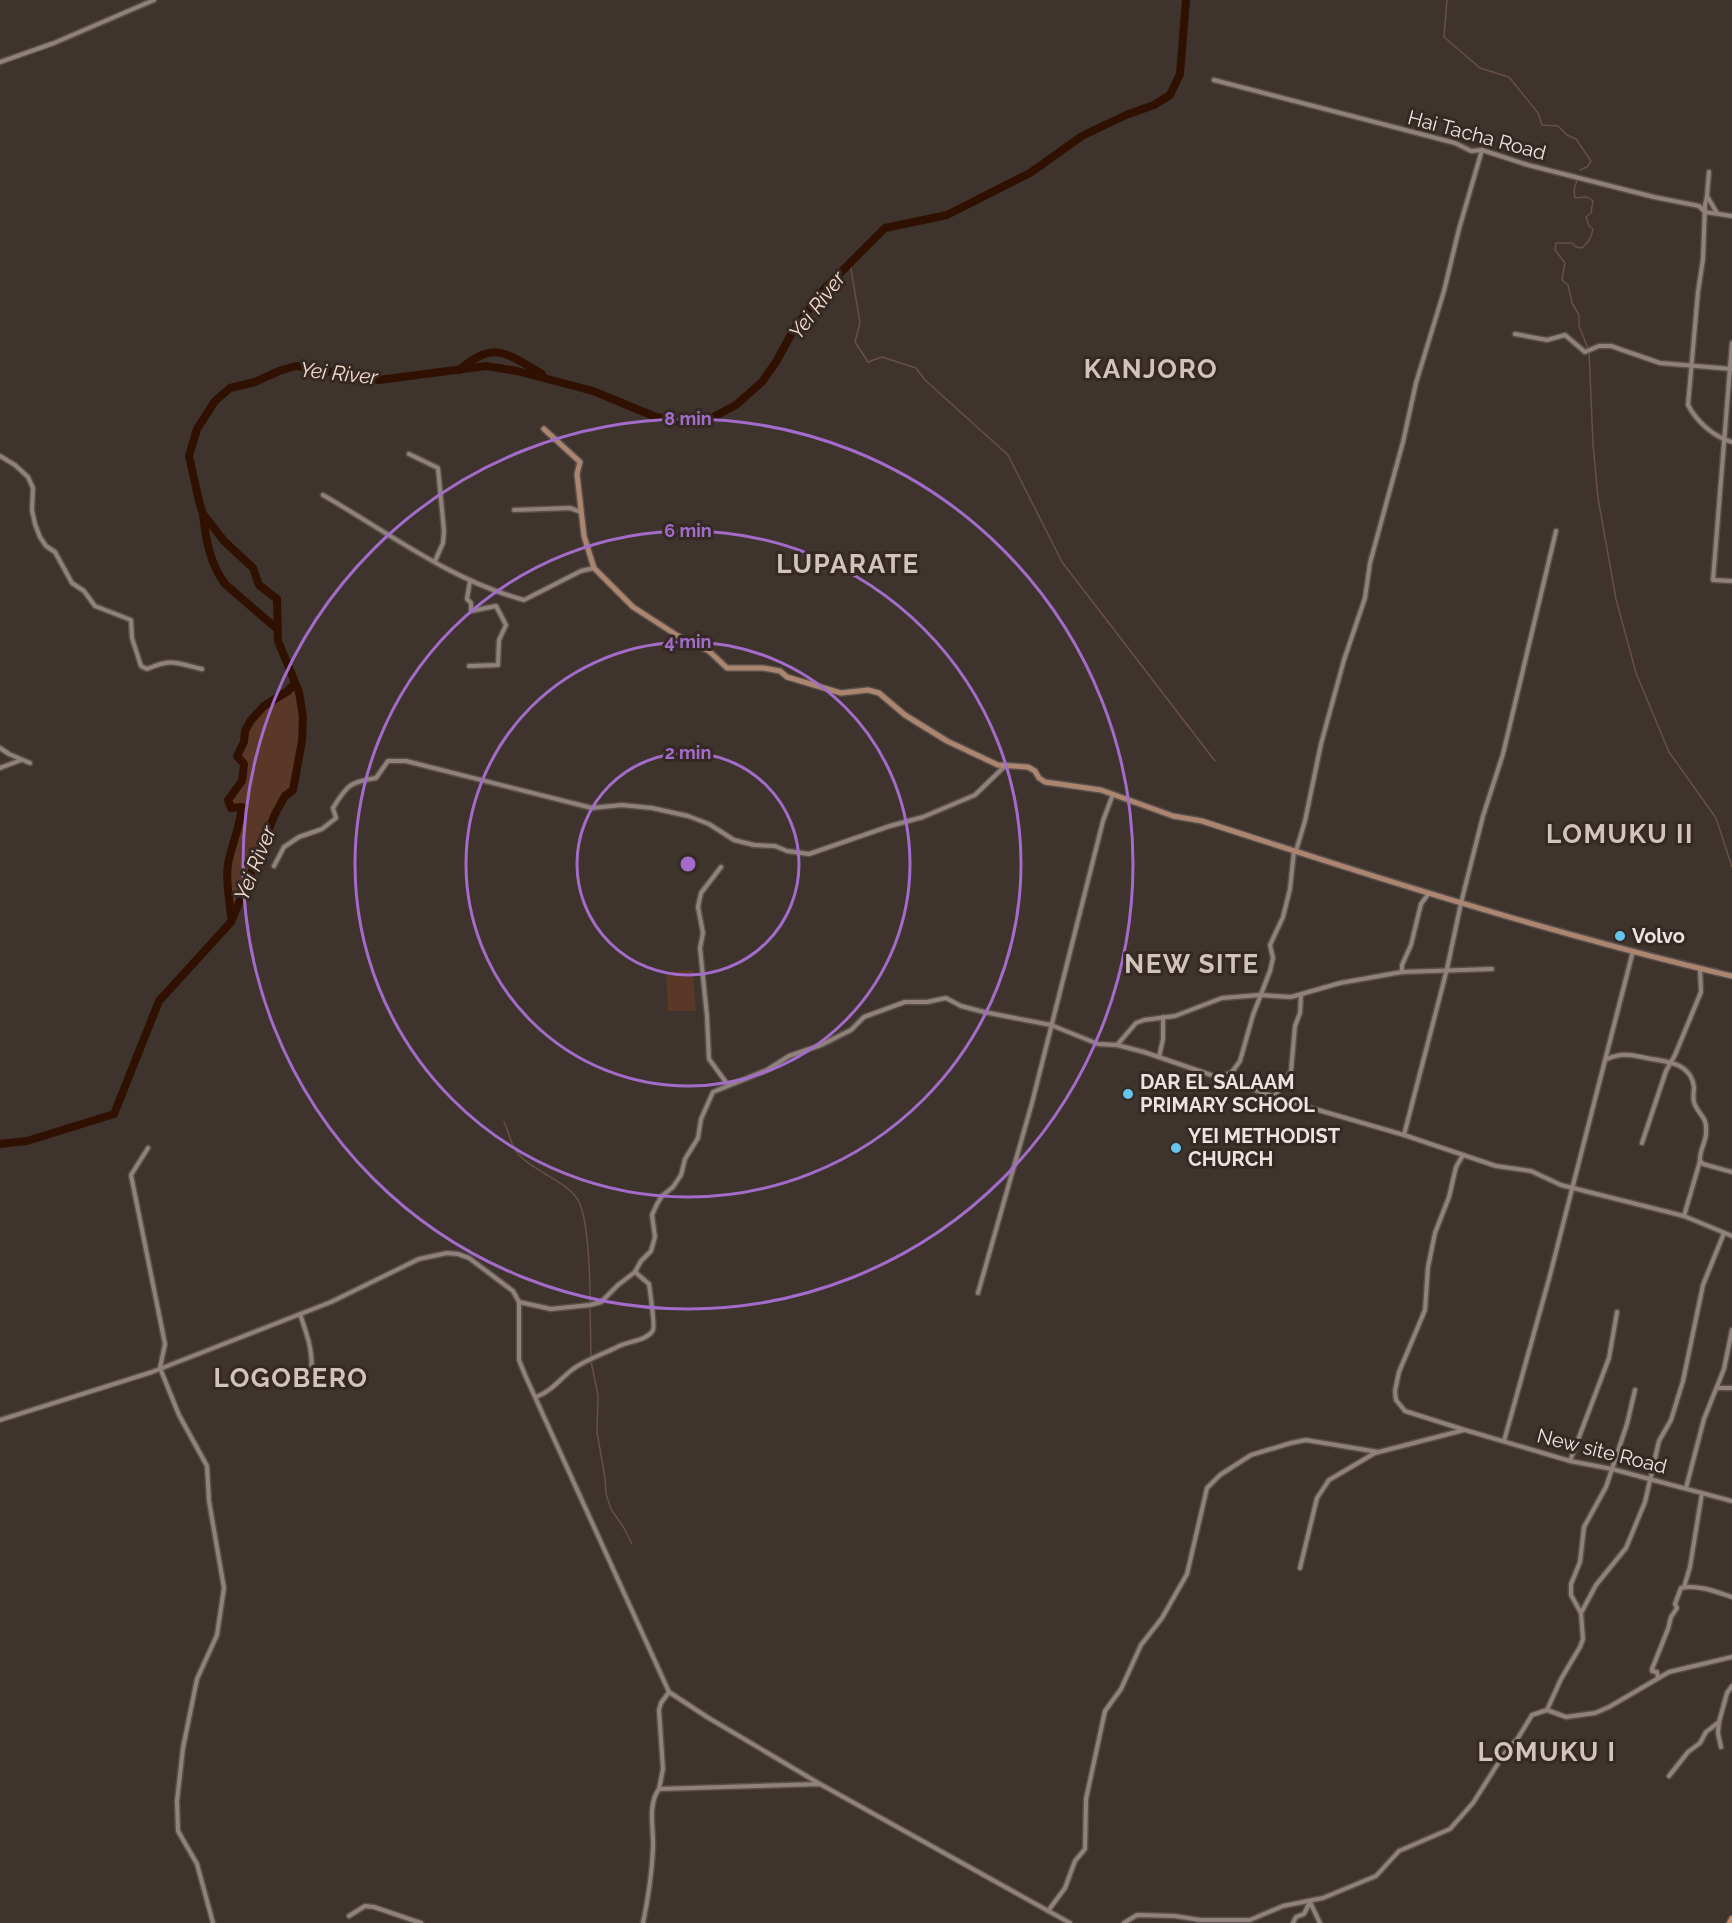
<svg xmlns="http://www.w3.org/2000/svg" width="1732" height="1923" viewBox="0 0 1732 1923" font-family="Raleway,sans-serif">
	<rect width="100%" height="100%" fill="#3f332d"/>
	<g fill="#593827">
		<path d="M 295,683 C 309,717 301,755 293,790 L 285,796 L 275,814 L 231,922 C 231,905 225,878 228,864 C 232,845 240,827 242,808 L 231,808 L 228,800 L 242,781 L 244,764 L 237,756 L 244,742 L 245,731 L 251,720 L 264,706 L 288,691 Z"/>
		<path d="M 693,970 L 696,1011 L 668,1011 L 666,972 Z"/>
	</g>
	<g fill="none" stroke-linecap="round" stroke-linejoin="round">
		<g stroke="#685044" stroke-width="1.5">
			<path d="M 1447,0 L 1444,37 L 1480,68 L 1509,77 L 1538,113 L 1542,125 L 1558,126 L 1567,135 L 1576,139 L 1591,161 L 1587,167 L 1580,170"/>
			<path d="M 1577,180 L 1574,190 L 1575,198 L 1587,197 L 1593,201 L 1591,213 L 1586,217 L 1589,226 L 1593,229 C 1591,238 1589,242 1582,248 L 1576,247 L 1572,243 L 1556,243 L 1555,250 L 1565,263 L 1562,280 L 1568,285 L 1572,303 L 1579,315 L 1579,326 L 1589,351 L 1593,444 L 1598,498 L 1616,599 L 1636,673 L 1669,752 L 1716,818 L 1732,867"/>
			<path d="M 850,263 L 860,323 L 855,342 L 868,362 L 882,357 L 916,368 L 925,380 L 1008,455 L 1062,562 L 1215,761"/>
			<path d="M 504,1122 C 508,1130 510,1140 514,1148 C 525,1168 563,1179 576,1197 C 589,1213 590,1280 590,1303"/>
			<path d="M 590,1307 L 591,1356"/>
			<path d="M 591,1361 L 598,1396 L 597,1432 L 605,1478 L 606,1494 L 611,1509 L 624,1528 L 632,1544"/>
		</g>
		<g stroke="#301101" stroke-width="8">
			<path d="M 459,370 C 495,340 505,353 542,374"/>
			<path d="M 203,515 C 206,540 210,564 225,584 L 276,628"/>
			<path d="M 231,917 C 230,900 225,881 228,864 C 232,844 240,827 242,807 L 231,808 L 228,800 L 242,781 L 244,764 L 237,756 L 244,742 L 245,731 L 251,720 L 264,706 L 288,691 L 295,683"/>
			<path d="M 0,1144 L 27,1141 L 114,1114 L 159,1001 L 231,922 L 275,814 L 285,796 L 293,790 L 302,741 L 303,717 L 299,692 L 278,641 L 277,599 L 259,585 L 253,568 L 224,541 L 203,514 L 199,501 L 189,456 L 197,429 L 215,401 L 230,388 L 255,382 L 279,371 L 296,366 L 379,380 L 486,366 L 517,371 L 593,391 L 656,417 L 681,422 L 706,421 L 736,405 L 762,382 L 776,362 L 794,329 L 826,287 L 885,228 L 947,215 L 1030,173 L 1082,136 L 1126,115 L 1154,105 L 1170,95 L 1180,74 L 1186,0"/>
		</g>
		<defs>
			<g id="street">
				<path d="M 0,62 L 54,43 L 154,0"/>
				<path d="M 1214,80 L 1455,143 L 1471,151 L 1482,150 L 1528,165 L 1654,197 L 1699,206 L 1705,212 L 1732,216"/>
				<path d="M 1709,172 L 1707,196 L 1717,213"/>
				<path d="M 1707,196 L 1705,205 L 1703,259 L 1698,292 L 1688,405 C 1697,422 1714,437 1732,442"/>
				<path d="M 1515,334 L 1547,340 L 1565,335 L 1585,352 L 1599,346 L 1611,346 L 1660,363 L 1732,369"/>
				<path d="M 1732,343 L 1713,580 L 1732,581"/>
				<path d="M 409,454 L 438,468 L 444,531 L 443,543 L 435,561"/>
				<path d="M 0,456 L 15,465 L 28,477 L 33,488 L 32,510 L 35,524 L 40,537 L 46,546 L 55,552 L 72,583 L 84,591 L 95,606 L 131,620 L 132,638 L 141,666 L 147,669 C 173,658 175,663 202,669"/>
				<path d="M 323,495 C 389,533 450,580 524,600 L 581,571 L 594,568"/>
				<path d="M 514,510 L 570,508 L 581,512"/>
				<path d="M 469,666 L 498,665 L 499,640 L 506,625 L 496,606 L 471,611 L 471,603 L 467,599 L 470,581"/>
				<path d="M 0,748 L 9,754 L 30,763"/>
				<path d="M 0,768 L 21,760"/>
				<path d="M 1296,851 L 1305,821 L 1321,744 L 1344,660 L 1365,598 L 1370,563 L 1403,442 L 1416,383 L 1444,291 L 1459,229 L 1482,150"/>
				<path d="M 274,866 L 284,847 L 299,837 L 322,829 L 336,818 L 333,808 C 347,785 350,782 376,778 L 388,761 L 406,761 L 592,808 L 622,805 L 652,808 L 688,816 L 709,824 L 734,840 L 754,845 L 775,846 L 787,851 L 809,854 L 890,826 L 923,817 L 975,795 L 1005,766"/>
				<path d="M 721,867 L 701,893 L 698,907 L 703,933 L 700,948 L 707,1016 L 709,1059 L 728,1085"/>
				<path d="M 1402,972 L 1402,965 L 1411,945 L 1421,904 L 1429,893"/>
				<path d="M 1117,1045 L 1136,1023 L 1144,1020 L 1175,1016 L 1222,998 L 1260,995 L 1291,997 L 1340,983 L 1402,972 L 1492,969"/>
				<path d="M 1159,1057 L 1163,1039 L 1163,1017"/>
				<path d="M 1607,1059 C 1624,1051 1634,1056 1652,1059 C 1670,1062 1691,1064 1694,1087 C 1694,1093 1692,1100 1695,1105 C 1702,1119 1707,1116 1706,1134 C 1705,1144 1699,1152 1700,1161 L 1703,1164 L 1732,1172"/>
				<path d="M 1221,1077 L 1232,1072 L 1240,1061 L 1253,1015 L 1270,971 L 1273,958 L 1270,945 L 1283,917 L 1290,889 L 1294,851"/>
				<path d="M 1274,1097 L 1291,1071 L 1295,1026 L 1300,1013 L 1301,995"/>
				<path d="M 1404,1135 L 1447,969 L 1461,903 L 1483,816 L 1503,754 L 1556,531"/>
				<path d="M 1642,1143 L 1666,1071 L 1675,1055 L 1701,992 L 1700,969"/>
				<path d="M 148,1148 L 131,1175 L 165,1344 L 160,1368 L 179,1415 L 207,1466 L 209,1501 L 224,1588 L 217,1635 L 197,1679 L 183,1748 L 177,1801 L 178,1831 L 197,1864 L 213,1923"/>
				<path d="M 1463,1155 L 1456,1167 L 1449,1197 L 1435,1233 L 1428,1267 L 1425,1310 L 1399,1372 L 1395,1391 L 1396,1400 L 1405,1411 L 1465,1430 L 1570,1461 L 1612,1469 L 1732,1501"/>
				<path d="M 1684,1216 L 1700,1161"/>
				<path d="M 978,1293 L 1032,1103 L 1103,821 L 1113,794"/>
				<path d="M 519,1302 L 551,1309 L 590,1305 L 601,1302 L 618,1285 L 635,1272 L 641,1261 L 651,1251 L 655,1237 L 652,1215 L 657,1204 L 662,1196 L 673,1187 L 681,1175 L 685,1159 L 698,1138 L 701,1119 L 713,1092 L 767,1070 L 789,1056 L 821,1045 L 851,1030 L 864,1017 L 905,1002 L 927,1002 L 946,998 L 961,1006 L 984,1012 L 1051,1025 L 1098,1044 L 1117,1045 L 1144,1052 L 1284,1100 L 1404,1135 L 1496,1166 L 1531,1171 L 1561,1185 L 1684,1216 L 1732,1236"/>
				<path d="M 300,1314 C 307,1335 315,1355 310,1376"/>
				<path d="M 1717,1388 L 1732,1388"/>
				<path d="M 536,1397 C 552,1391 560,1379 573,1369 C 587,1359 604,1354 619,1346 C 629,1341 647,1341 653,1330 C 655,1326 650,1291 649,1284 L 635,1272"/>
				<path d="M 0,1420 L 152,1372 L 331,1302 L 419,1259 L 447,1253 L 458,1254 L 469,1258 L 513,1291 L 519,1302 L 519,1360 L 525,1375 L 669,1692 L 707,1717 L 820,1784"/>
				<path d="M 1504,1441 L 1549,1279 L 1633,951"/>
				<path d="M 1570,1461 L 1609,1358 L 1617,1312"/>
				<path d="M 1686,1488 L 1704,1419 L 1724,1369 L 1732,1330"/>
				<path d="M 1300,1568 L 1317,1498 L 1329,1480 L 1375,1453 L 1464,1430"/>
				<path d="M 1684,1587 L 1690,1567 L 1702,1493"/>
				<path d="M 1581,1613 L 1596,1585 L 1626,1548 L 1645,1502 L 1659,1441 L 1671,1420 L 1683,1381 L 1703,1285 L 1724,1233"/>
				<path d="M 1658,1678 L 1657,1672 L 1652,1671 L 1652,1669 L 1668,1629 L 1671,1617 L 1677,1608 L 1675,1604 L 1681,1588 C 1697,1584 1717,1592 1732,1597"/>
				<path d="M 1547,1710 L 1561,1679 L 1580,1647 L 1583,1639 L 1581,1613 L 1571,1595 L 1571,1584 L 1580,1562 L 1584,1527 L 1606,1487 L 1627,1424 L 1635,1390"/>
				<path d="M 1719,1722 L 1718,1733 L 1721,1747"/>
				<path d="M 1669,1776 L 1688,1752 L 1700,1743 L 1706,1732 L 1719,1722 L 1727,1693 L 1732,1686"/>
				<path d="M 659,1789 L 663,1769 L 659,1710 L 661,1703 L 669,1692"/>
				<path d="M 1310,1902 L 1320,1923"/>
				<path d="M 1048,1911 L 1065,1888 L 1075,1861 L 1085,1849 L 1086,1799 L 1105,1711 L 1121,1689 L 1141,1645 L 1162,1618 L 1187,1574 L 1207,1488 L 1220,1475 L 1251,1455 L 1291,1443 L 1306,1440 L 1378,1452"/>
				<path d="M 349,1916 L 365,1906 L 374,1907 L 421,1923"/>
				<path d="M 643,1923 C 648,1899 652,1873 653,1848 C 654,1830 647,1805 659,1789 L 820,1784 L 1070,1923"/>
				<path d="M 1124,1923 L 1137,1915 L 1175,1916 L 1200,1920 L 1250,1920 L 1283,1906 L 1323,1898 L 1376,1876 L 1399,1851 L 1450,1829 L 1473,1803 L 1504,1754 L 1518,1738 L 1532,1715 L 1547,1710 L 1566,1717 L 1595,1713 L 1609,1707 L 1669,1672 L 1732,1657"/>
				<path d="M 1293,1923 L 1296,1917 L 1304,1914 L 1310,1902"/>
			</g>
			<path id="secondary" d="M 544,429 L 580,462 L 577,474 L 584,536 L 594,568 L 633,607 L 678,636 L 709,651 L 727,668 L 763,668 L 780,671 L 787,677 L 841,693 L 868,690 L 879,693 L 905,715 L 947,741 L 998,765 L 1028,767 L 1035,771 L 1039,778 L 1045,782 L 1101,790 L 1173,816 L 1202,821 C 1377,878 1553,934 1732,976"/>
			<path id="primary" d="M 1730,1923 L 1732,1919"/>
		</defs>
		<use href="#street" stroke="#594f4a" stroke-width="7"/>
		<use href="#secondary" stroke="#594f4a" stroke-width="8"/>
		<use href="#primary" stroke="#594f4a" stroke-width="9"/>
		<use href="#street" stroke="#90827b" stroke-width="4"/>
		<use href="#secondary" stroke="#ab8570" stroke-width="5"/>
		<use href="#primary" stroke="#c68764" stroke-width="6"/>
	</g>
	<g fill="none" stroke="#a36ccb" stroke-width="3">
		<circle cx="688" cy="864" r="111"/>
		<circle cx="688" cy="864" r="222"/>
		<circle cx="688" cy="864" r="333"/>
		<circle cx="688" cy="864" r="445"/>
	</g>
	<g fill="#65c5ee" stroke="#342923" stroke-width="2">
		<circle cx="1620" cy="936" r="6"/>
		<circle cx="1128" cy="1094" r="6"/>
		<circle cx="1176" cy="1148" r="6"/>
	</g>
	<g text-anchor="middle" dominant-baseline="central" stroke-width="6" stroke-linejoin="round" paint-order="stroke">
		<g font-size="20" fill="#ece4e0" stroke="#342923">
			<text transform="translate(1477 135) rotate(15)">Hai Tacha Road</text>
			<text transform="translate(1602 1451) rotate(14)">New site Road</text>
		</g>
		<g font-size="20" font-weight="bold" fill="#ece4e0" stroke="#342923" text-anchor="start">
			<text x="1632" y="936">Volvo</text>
			<text x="1140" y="1082">DAR EL SALAAM<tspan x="1140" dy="23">PRIMARY SCHOOL</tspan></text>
			<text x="1188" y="1136">YEI METHODIST<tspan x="1188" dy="23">CHURCH</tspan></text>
		</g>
		<g font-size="21" font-style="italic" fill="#f7dcce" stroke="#342923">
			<text transform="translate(817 305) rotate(-53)">Yei River</text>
			<text transform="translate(339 373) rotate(6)">Yei River</text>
			<text transform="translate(255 863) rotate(-68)">Yei River</text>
		</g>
		<g font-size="26" font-weight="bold" letter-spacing="1.5" fill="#d2c3bb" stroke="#342923">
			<text x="1151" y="369">KANJORO</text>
			<text x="848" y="564">LUPARATE</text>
			<text x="1620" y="834">LOMUKU II</text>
			<text x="1192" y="964">NEW SITE</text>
			<text x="291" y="1378">LOGOBERO</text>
			<text x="1547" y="1752">LOMUKU I</text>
		</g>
	</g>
	<circle cx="688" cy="864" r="9" fill="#a36ccb" stroke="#342923" stroke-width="3"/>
	<g font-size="18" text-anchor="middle" font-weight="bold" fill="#a36ccb" stroke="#342923" stroke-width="6" stroke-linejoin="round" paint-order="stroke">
		<text x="688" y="425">8 min</text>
		<text x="688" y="537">6 min</text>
		<text x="688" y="648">4 min</text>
		<text x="688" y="759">2 min</text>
	</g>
</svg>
